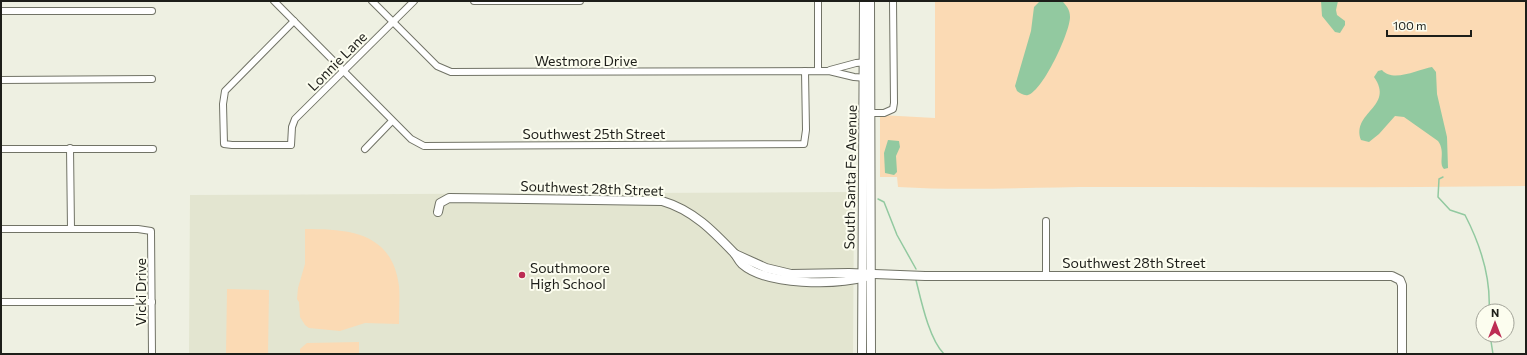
<svg xmlns="http://www.w3.org/2000/svg" width="1527" height="355" viewBox="0 0 1527 355" font-family="Commissioner,sans-serif">
	<rect width="100%" height="100%" fill="#eef0e2"/>
	<path fill="#e3e5d0" d="M 854,192 L 853,354 L 189,354 L 190,195 Z"/>
	<g fill="#fbdab4">
		<path d="M 935,1 L 1526,1 L 1526,186 C 1384,188 1242,187 1100,187 C 1032,187 965,191 898,187 L 897,177 L 880,177 L 880,115 L 935,118 Z"/>
		<path d="M 305,229 C 349,229 392,232 399,286 C 400,298 399,311 399,324 L 365,323 L 340,331 L 309,328 L 305,325 L 300,317 L 299,302 L 297,299 L 298,288 L 305,264 Z"/>
		<path d="M 227,289 L 269,290 L 268,354 L 226,354 Z"/>
		<path d="M 359,342 L 359,354 L 300,354 L 300,349 L 307,343 Z"/>
	</g>
	<g fill="#92c9a0">
		<path d="M 1040,1 L 1062,1 C 1067,6 1070,10 1070,17 C 1070,32 1043,91 1028,95 C 1024,96 1020,93 1017,91 L 1015,86 L 1031,31 L 1034,7 Z"/>
		<path d="M 1321,1 L 1338,1 L 1336,10 L 1337,15 L 1345,21 L 1345,25 L 1340,33 L 1335,32 L 1322,16 Z"/>
		<path d="M 1432,67 L 1436,72 L 1437,94 L 1447,137 L 1448,168 L 1444,169 C 1438,163 1446,152 1438,141 L 1404,117 L 1395,116 L 1379,134 L 1369,142 L 1361,140 C 1351,112 1395,107 1374,77 L 1378,71 L 1382,70 C 1393,83 1419,69 1432,67 Z"/>
		<path d="M 888,140 L 899,141 L 900,147 L 896,156 L 897,172 L 894,175 L 885,173 L 884,153 Z"/>
	</g>
	<g fill="none" stroke-linecap="round" stroke-linejoin="round">
		<g stroke="#92c9a0" stroke-width="1.5">
			<path d="M 1443,177 L 1439,179 L 1438,197 L 1450,210 L 1465,215 C 1480,244 1491,278 1489,311"/>
			<path d="M 878,199 L 884,202 L 897,235 L 916,269"/>
			<path d="M 916,280 C 921,300 929,339 944,354"/>
			<path d="M 1490,335 L 1493,354"/>
		</g>
		<defs>
			<g id="street">
				<path d="M 274,1 L 411,139 L 424,146 L 804,144 L 806,130 L 805,71"/>
				<path d="M 372,1 L 437,66 L 451,72 L 829,71 L 854,77 L 867,78"/>
				<path d="M 474,1 L 580,1"/>
				<path d="M 1,11 L 152,11"/>
				<path d="M 294,21 L 225,91 L 223,104 L 224,144 L 232,145 L 291,145 L 292,127 L 295,119 L 414,1"/>
				<path d="M 830,70 L 856,63 L 868,62"/>
				<path d="M 818,71 L 818,1"/>
				<path d="M 1,80 L 152,79"/>
				<path d="M 869,113 L 884,113 L 893,109 L 894,103 L 893,1"/>
				<path d="M 70,148 L 71,229"/>
				<path d="M 1,149 L 153,149"/>
				<path d="M 365,149 L 392,121"/>
				<path d="M 1046,221 L 1046,275"/>
				<path d="M 1,229 L 138,229 L 151,231 L 152,354"/>
				<path d="M 1,302 L 152,302"/>
			</g>
			<g id="secondary">
				<path d="M 870,1 L 871,354"/>
				<path d="M 438,212 L 440,203 L 449,198 L 662,201 C 693,210 713,231 735,254 C 737,257 739,261 742,264 C 767,286 836,285 866,277"/>
				<path d="M 735,254 L 766,268 L 791,274 L 849,273 L 925,276 L 1392,276 L 1400,280 L 1402,285 L 1402,354"/>
				<path d="M 862,354 L 864,1"/>
			</g>
		</defs>
		<use href="#street" stroke="#717366" stroke-width="8"/>
		<use href="#secondary" stroke="#717366" stroke-width="10"/>
		<use href="#street" stroke="#fff" stroke-width="6"/>
		<use href="#secondary" stroke="#fff" stroke-width="8"/>
	</g>
	<circle fill="#bc2d54" stroke="#fcfdef" stroke-width="1.5" cx="522" cy="275" r="4"/>
	<g text-anchor="middle" dominant-baseline="central" stroke-width="4" stroke-linejoin="round" paint-order="stroke">
		<g font-size="14" fill="#1d1e19" stroke="#fcfdef">
			<text x="586" y="60">Westmore Drive</text>
			<text transform="translate(337 61) rotate(-45)">Lonnie Lane</text>
			<text x="594" y="133">Southwest 25th Street</text>
			<text transform="translate(850 177) rotate(-89)">South Santa Fe Avenue</text>
			<text transform="translate(592 188) rotate(2)">Southwest 28th Street</text>
			<text x="1134" y="262">Southwest 28th Street</text>
			<text transform="translate(140 292) rotate(-90)">Vicki Drive</text>
		</g>
		<g font-size="14" fill="#1d1e19" stroke="#fcfdef" text-anchor="start">
			<text x="530" y="267">Southmoore<tspan x="530" dy="16">High School</tspan></text>
		</g>
	</g>
	<rect width="1527" height="355" fill="none" stroke="#1d1e19" stroke-width="4"/>
	<g transform="translate(1495 323)"><circle r="19" fill="#fcfdef" stroke="#a3a499"/>
	<path d="M0-3L7 15L0 10L-7 15Z" fill="#bc2d54"/>
	<text y="-6" font-size="11" font-weight="bold" text-anchor="middle" fill="#1d1e19">N</text>
	</g>
	<path d="M1387 30v6h84v-6" fill="none" stroke="#1d1e19" stroke-width="2"/>
	<text x="1393" y="30" font-size="12" fill="#1d1e19" stroke="#fcfdef" stroke-width="3" paint-order="stroke">100 m</text>
</svg>
